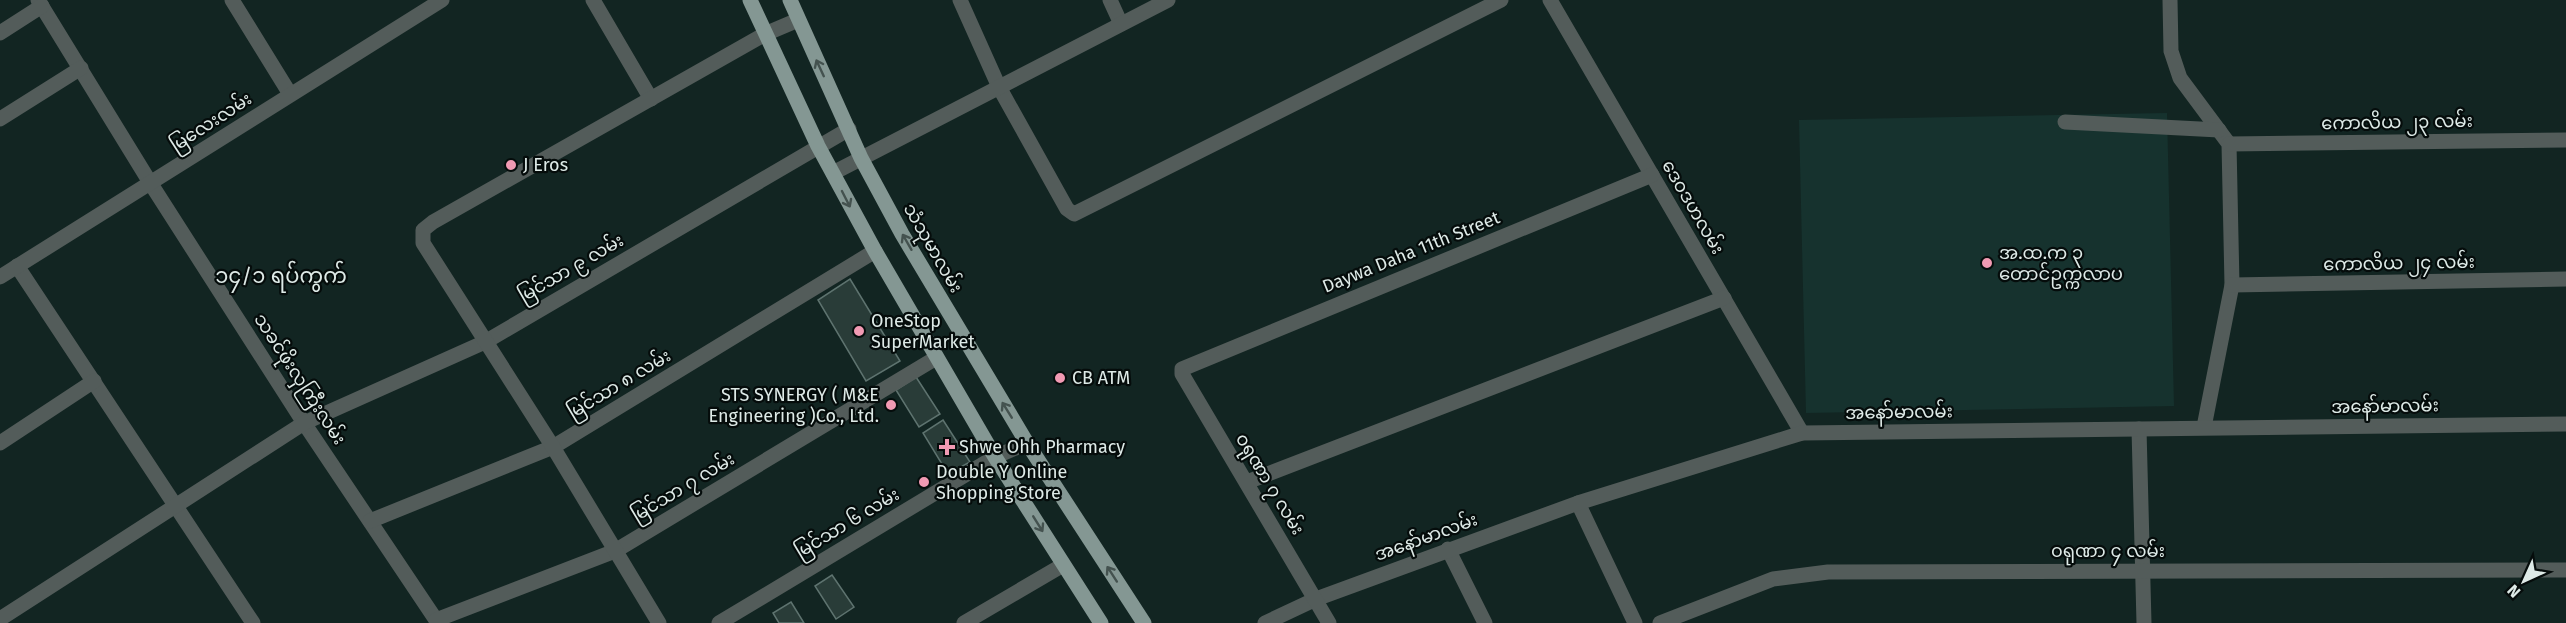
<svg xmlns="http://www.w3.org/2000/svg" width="2566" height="623" viewBox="0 0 2566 623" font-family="'Fira Sans','Noto Sans Myanmar',sans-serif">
	<rect width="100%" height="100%" fill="#122522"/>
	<path fill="#16322e" d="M 2167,113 L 2174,406 L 1806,413 L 1799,120 Z"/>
	<g fill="#293c38" stroke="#5e736f" stroke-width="1.5">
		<path d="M 850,279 L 900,361 L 866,381 L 818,300 Z"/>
		<path d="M 916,377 L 940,414 L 919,427 L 896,390 Z"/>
		<path d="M 943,420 L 970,462 L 948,474 L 923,433 Z"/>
		<path d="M 832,575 L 854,607 L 836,619 L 815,586 Z"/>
		<path d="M 791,602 L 804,623 L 779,623 L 773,613 Z"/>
	</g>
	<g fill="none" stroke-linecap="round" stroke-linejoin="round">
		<g stroke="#535c5a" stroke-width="15">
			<path d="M 38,0 L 151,184 L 304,423 L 438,623"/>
			<path d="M 232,0 L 290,94"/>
			<path d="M 593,0 L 651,99"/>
			<path d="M 960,0 L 999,87 L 1067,209 L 1074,214 L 1501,0"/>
			<path d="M 1110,0 L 1121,24"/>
			<path d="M 1550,0 L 1802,433"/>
			<path d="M 2170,0 L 2171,51 L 2180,78 L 2229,144 L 2232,285 L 2204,427"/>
			<path d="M 0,33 L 42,6"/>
			<path d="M 0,119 L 81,68"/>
			<path d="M 2065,122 L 2219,130"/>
			<path d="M 2229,144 L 2566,140"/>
			<path d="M 833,173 L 1168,0"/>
			<path d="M 17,266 L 253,623"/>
			<path d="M 0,277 L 442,0"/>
			<path d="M 2232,285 L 2566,279"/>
			<path d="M 2139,429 L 2144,623"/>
			<path d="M 0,443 L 94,381"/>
			<path d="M 1247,482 L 1724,298"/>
			<path d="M 1578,503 L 1635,623"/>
			<path d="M 370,521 L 553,447 L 875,251"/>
			<path d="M 1448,549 L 1485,623"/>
			<path d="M 0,619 L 304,423 L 485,342 L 849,129"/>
			<path d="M 436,620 L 615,551 L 936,358"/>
			<path d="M 659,623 L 553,447 L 423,243 L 423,230 L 433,222 L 765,34 L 798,20"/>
			<path d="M 719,623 L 995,457 L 1027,443"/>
			<path d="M 964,623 L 1063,565"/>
			<path d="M 1265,623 L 1316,599 L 1578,503 L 1802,433 L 2566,424"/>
			<path d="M 1329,623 L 1182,374 L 1182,369 L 1652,175"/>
			<path d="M 1660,623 L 1773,579 L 1828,572 L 2566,570"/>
		</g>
		<g stroke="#849793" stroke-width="15">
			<path d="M 750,0 L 818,146 L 875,251 L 995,457 L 1101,623"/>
			<path d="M 790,0 L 861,158 L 902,234 L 1027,443 L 1144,623"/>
		</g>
	</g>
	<defs><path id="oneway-shaft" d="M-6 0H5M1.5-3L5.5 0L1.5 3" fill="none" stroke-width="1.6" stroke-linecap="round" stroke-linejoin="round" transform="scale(1.5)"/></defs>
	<g stroke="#44524f">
		<use href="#oneway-shaft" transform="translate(820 68) rotate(-115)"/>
		<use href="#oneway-shaft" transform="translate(846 199) rotate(63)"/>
		<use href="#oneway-shaft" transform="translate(907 242) rotate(-120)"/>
		<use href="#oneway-shaft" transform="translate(1007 410) rotate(-122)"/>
		<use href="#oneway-shaft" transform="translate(1038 524) rotate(58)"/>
		<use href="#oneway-shaft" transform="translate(1112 574) rotate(-123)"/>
	</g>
	<g fill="#f19ab3" stroke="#050c0b" stroke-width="2">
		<circle cx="511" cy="165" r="6"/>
		<circle cx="1987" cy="263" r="6"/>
		<circle cx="859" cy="331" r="6"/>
		<circle cx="1060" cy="378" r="6"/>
		<circle cx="891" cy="405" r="6"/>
		<path d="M944 438h6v6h6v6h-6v6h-6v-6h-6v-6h6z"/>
		<circle cx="924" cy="482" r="6"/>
	</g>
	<g text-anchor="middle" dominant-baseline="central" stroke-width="4.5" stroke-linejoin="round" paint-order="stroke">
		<g font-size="18" fill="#deeae7" stroke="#050c0b">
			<text transform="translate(211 122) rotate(-33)">မြလေးလမ်း</text>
			<text transform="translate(2397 122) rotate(-1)">ကောလိယ ၂၃ လမ်း</text>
			<text transform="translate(1693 207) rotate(60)">ဒေဝဒဟလမ်း</text>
			<text transform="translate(933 248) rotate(60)">သံသုမာလမ်း</text>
			<text transform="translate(1411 252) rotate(-22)">Daywa Daha 11th Street</text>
			<text transform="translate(2399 263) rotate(-1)">ကောလိယ ၂၄ လမ်း</text>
			<text transform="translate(571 268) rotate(-30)">မြင်သာ ၉ လမ်း</text>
			<text transform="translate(300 379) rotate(57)">သခင်ဖိုးလှကြီးလမ်း</text>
			<text transform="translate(619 384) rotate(-31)">မြင်သာ ၈ လမ်း</text>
			<text transform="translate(2385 406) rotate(-1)">အနော်မာလမ်း</text>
			<text transform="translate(1899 412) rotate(-1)">အနော်မာလမ်း</text>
			<text transform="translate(1270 484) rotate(59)">၀ရုဏာ ၇ လမ်း</text>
			<text transform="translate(683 487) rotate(-31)">မြင်သာ ၇ လမ်း</text>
			<text transform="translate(847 523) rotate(-31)">မြင်သာ ၆ လမ်း</text>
			<text transform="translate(1426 537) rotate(-20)">အနော်မာလမ်း</text>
			<text x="2108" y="551">၀ရုဏာ ၄ လမ်း</text>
		</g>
		<g font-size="18" fill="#deeae7" stroke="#050c0b" text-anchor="start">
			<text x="523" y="165">J Eros</text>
			<text x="1999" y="253">အ.ထ.က ၃<tspan x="1999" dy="21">တောင်ဥက္ကလာပ</tspan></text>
			<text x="871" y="321">OneStop<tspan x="871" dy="21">SuperMarket</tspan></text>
			<text x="1072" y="378">CB ATM</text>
			<text x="879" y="395" text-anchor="end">STS SYNERGY ( M&amp;E<tspan x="879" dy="21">Engineering )Co., Ltd.</tspan></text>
			<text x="959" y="447">Shwe Ohh Pharmacy</text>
			<text x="936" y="472">Double Y Online<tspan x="936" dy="21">Shopping Store</tspan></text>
		</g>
		<g font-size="21" fill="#deeae7" stroke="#050c0b">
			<text x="281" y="276">၁၄/၁ ရပ်ကွက်</text>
		</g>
	</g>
	<g transform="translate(2524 581) rotate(225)" stroke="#050c0b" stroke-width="4.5" paint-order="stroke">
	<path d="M0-4.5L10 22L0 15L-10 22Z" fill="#deeae7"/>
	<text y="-9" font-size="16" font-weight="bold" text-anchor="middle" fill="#deeae7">N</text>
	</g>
</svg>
